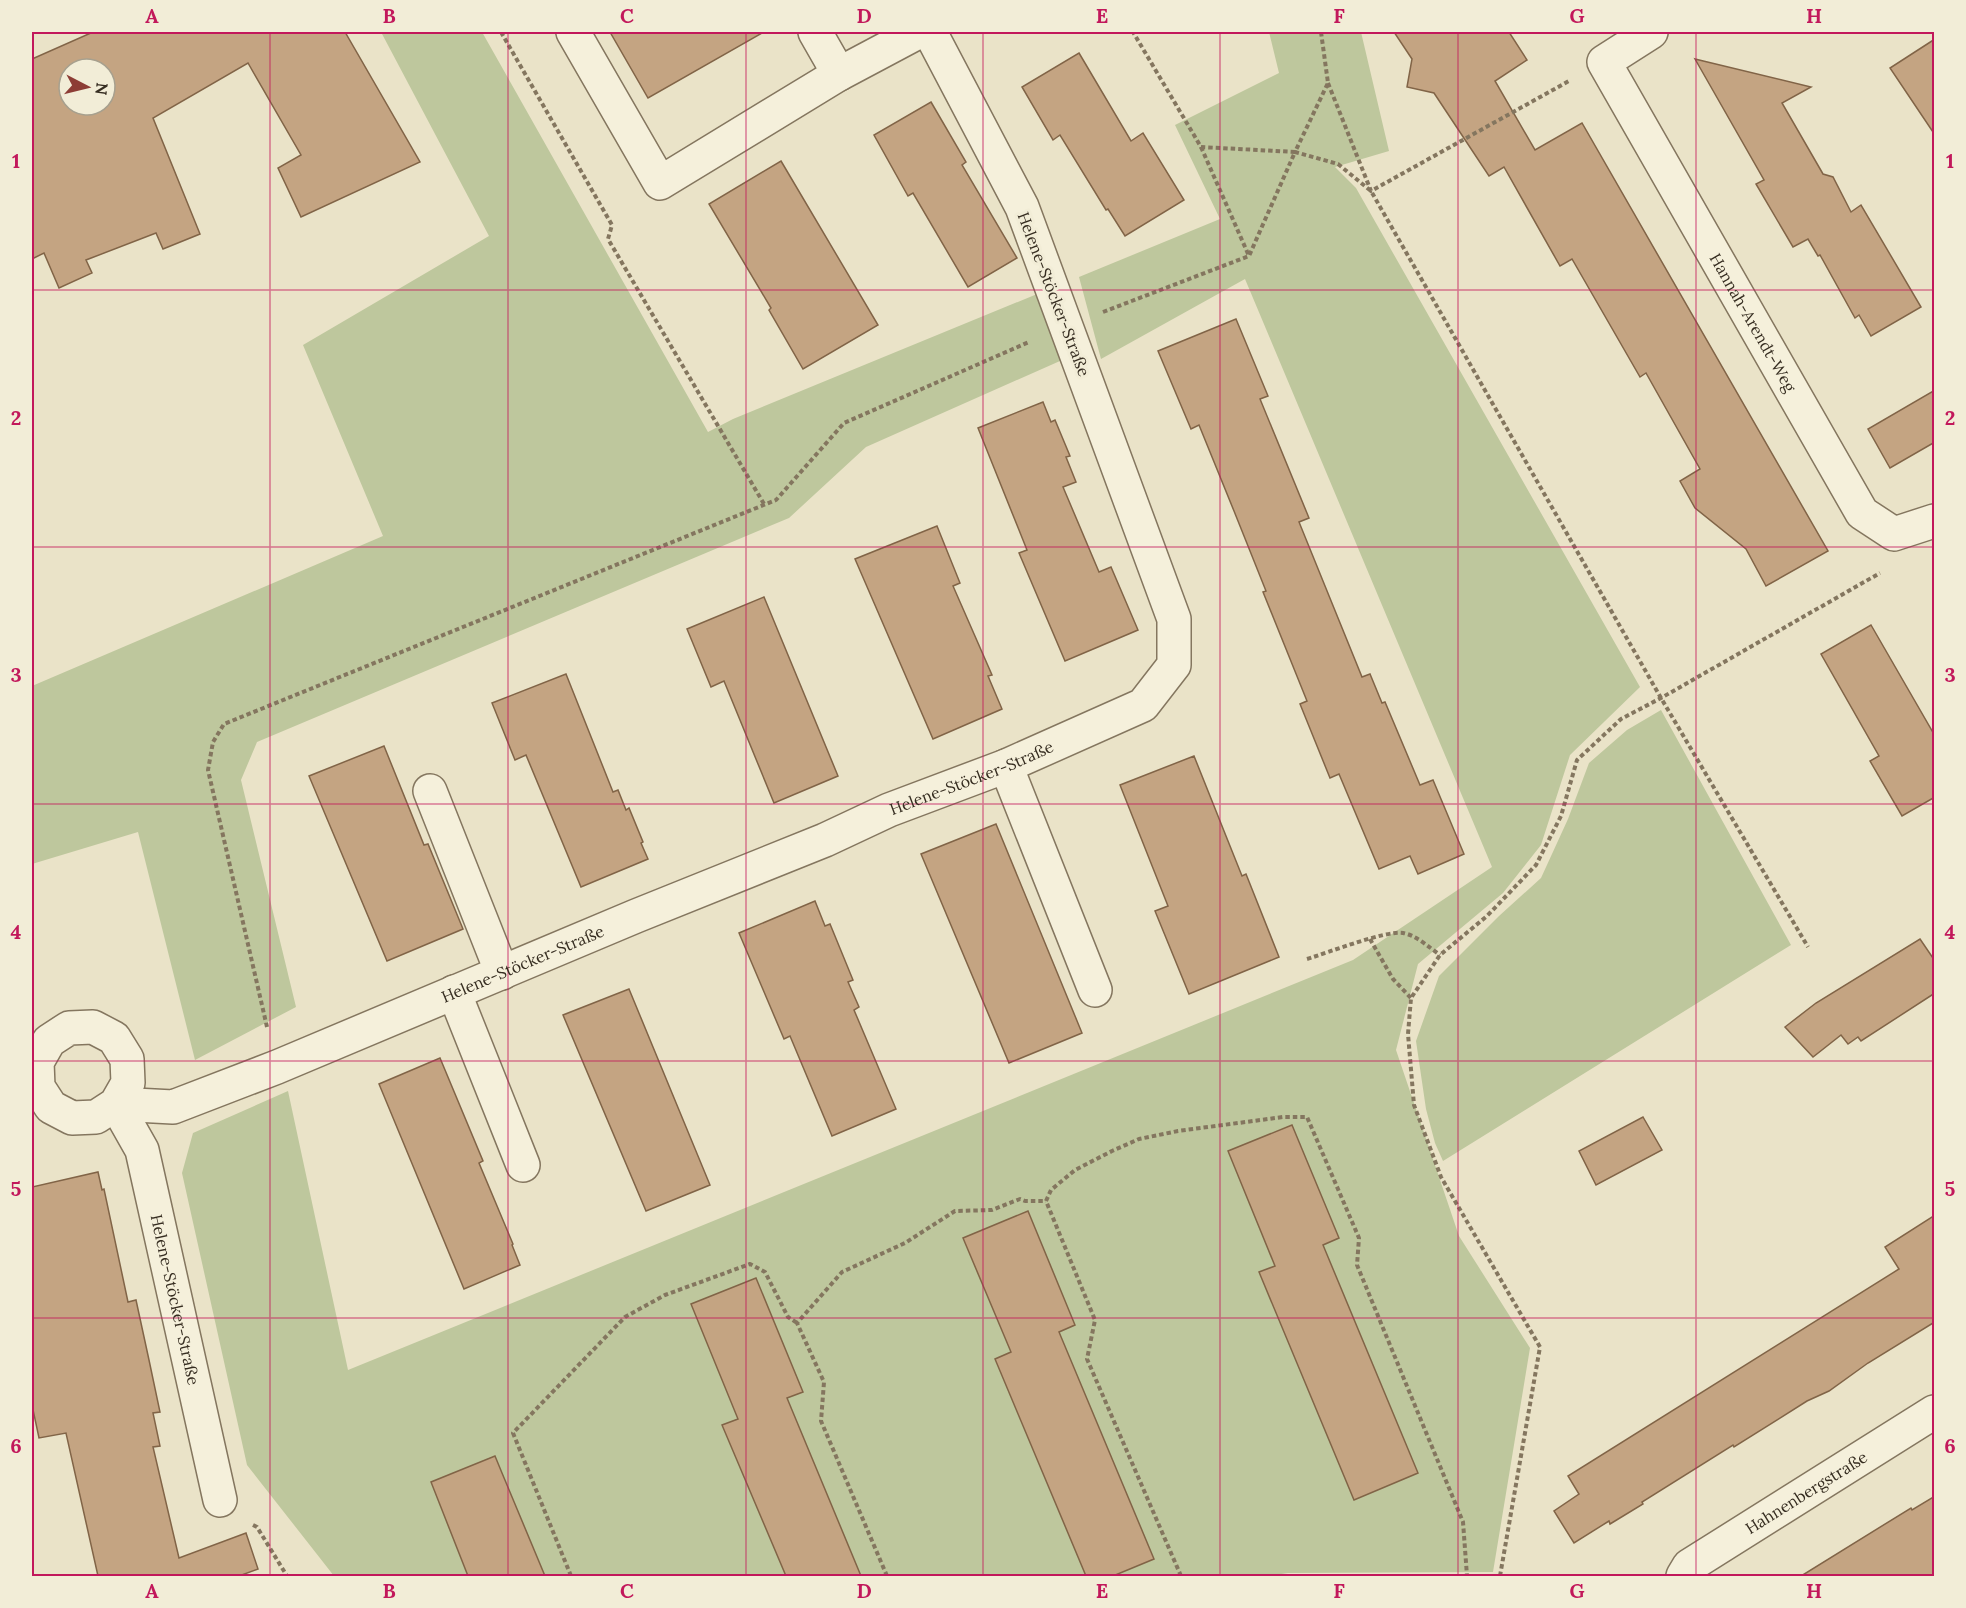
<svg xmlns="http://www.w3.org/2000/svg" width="1966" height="1608" viewBox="0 0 1966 1608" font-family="Lora,serif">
	<rect width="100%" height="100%" fill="#eae3c8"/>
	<g fill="#bec79d">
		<path d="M 381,32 L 482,32 L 708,432 L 733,419 L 1042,292 L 1069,357 L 866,447 L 789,518 L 257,742 L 241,780 L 296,1007 L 195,1060 L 138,832 L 32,864 L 32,686 L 383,536 L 303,345 L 489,236 Z"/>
		<path d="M 1269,32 L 1361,32 L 1389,151 L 1335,167 L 1356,188 L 1640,687 L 1570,755 L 1541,845 L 1503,893 L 1418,964 L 1396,1050 L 1459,1236 L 1530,1348 L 1493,1572 L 1288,1573 L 1269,1576 L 334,1576 L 247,1465 L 182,1173 L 193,1133 L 288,1091 L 348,1370 L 1353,960 L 1492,867 L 1245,279 L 1101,359 L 1079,277 L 1220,219 L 1175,125 L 1279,73 Z"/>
		<path d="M 1661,710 L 1791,945 L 1443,1161 L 1435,1143 L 1426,1109 L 1416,1041 L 1439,976 L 1499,916 L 1541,878 L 1568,819 L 1589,763 L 1627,730 Z"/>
	</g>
	<g fill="#c4a482" stroke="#816447" stroke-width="1.5" fill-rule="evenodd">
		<path d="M 93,32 L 345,32 L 420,162 L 301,217 L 278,168 L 301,155 L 248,63 L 153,118 L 200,234 L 163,249 L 156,233 L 86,260 L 92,273 L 59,288 L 44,253 L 32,259 L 32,59 ZM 69,69 L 105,69 L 105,105 L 69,105 Z"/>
		<path d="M 610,32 L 764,32 L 648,98 Z"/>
		<path d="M 1394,32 L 1509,32 L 1527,60 L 1495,81 L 1535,150 L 1582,123 L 1828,551 L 1766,586 L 1746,549 L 1695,508 L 1680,481 L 1700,469 L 1646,373 L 1640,377 L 1572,259 L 1560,266 L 1504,167 L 1489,176 L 1434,93 L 1407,87 L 1412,59 Z"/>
		<path d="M 1935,39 L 1935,135 L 1890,68 Z"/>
		<path d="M 1079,53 L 1131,141 L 1143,133 L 1184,200 L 1125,236 L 1108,209 L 1106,210 L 1060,135 L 1053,140 L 1022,87 Z"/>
		<path d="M 1695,59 L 1811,87 L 1782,103 L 1823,174 L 1833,177 L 1851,212 L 1861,205 L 1921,307 L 1871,336 L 1859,315 L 1855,318 L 1820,255 L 1818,256 L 1808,239 L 1793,247 L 1756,184 L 1764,180 Z"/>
		<path d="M 931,102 L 966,162 L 962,165 L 1017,258 L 968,287 L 913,193 L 908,196 L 874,135 Z"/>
		<path d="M 781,161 L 878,325 L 803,369 L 769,310 L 771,308 L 709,204 Z"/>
		<path d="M 1236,319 L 1268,396 L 1260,399 L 1309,518 L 1299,522 L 1362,677 L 1370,674 L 1382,703 L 1385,702 L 1420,785 L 1433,780 L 1464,854 L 1418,874 L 1410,856 L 1379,869 L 1339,774 L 1330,778 L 1300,704 L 1307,701 L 1263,592 L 1266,591 L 1234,511 L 1199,425 L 1191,429 L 1158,351 Z"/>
		<path d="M 1935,390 L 1935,442 L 1890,468 L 1868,429 Z"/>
		<path d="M 1043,402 L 1051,422 L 1055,420 L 1070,456 L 1066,457 L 1076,482 L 1063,487 L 1099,572 L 1111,567 L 1138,630 L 1065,661 L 1019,553 L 1027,550 L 978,428 Z"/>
		<path d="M 937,526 L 960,583 L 953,586 L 992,675 L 988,676 L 1002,709 L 933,739 L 855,559 Z"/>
		<path d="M 764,597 L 838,776 L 774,803 L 724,681 L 711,687 L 687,629 Z"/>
		<path d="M 1871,625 L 1935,736 L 1935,797 L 1902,816 L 1870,761 L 1879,756 L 1821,654 Z"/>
		<path d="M 566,674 L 613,792 L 618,790 L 626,810 L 629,808 L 643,842 L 641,843 L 648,859 L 581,887 L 526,755 L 515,760 L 492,703 Z"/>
		<path d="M 384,746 L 424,845 L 428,844 L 463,929 L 387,961 L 309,776 Z"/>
		<path d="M 1194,756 L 1242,876 L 1246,874 L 1279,957 L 1189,994 L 1155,911 L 1168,906 L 1120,785 Z"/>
		<path d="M 996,824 L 1082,1033 L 1009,1063 L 921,854 Z"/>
		<path d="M 815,901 L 825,926 L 830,924 L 853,980 L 848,982 L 859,1007 L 854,1010 L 896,1109 L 832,1136 L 790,1036 L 784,1039 L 739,933 Z"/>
		<path d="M 1920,939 L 1935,961 L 1935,993 L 1861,1041 L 1858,1037 L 1848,1044 L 1841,1035 L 1813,1057 L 1785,1027 L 1816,1003 Z"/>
		<path d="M 629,989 L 710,1185 L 646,1211 L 563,1015 Z"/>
		<path d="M 440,1058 L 483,1161 L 479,1163 L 513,1244 L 512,1245 L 520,1265 L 464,1289 L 379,1084 Z"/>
		<path d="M 1643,1117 L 1662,1150 L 1596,1185 L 1579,1151 Z"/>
		<path d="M 1292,1125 L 1339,1238 L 1323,1245 L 1418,1473 L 1354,1500 L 1259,1272 L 1275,1266 L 1228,1151 Z"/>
		<path d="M 98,1172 L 102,1190 L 104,1189 L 128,1302 L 136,1300 L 149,1360 L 160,1412 L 153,1413 L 160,1446 L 153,1447 L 179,1558 L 246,1533 L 258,1569 L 239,1576 L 98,1576 L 66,1433 L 39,1438 L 32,1405 L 32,1187 Z"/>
		<path d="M 1028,1211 L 1075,1325 L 1059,1332 L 1154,1559 L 1113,1576 L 1086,1576 L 995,1359 L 1011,1352 L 963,1238 Z"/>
		<path d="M 1935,1215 L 1935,1325 L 1933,1323 L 1868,1363 L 1829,1391 L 1807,1401 L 1734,1447 L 1733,1445 L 1642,1502 L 1643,1504 L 1610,1524 L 1609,1521 L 1574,1543 L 1554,1511 L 1579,1494 L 1568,1476 L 1899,1269 L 1885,1247 Z"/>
		<path d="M 756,1278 L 803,1392 L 787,1398 L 861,1576 L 786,1576 L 722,1425 L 738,1419 L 691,1304 Z"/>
		<path d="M 495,1456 L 502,1473 L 545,1576 L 468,1576 L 431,1482 Z"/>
		<path d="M 1935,1496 L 1935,1576 L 1801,1576 L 1911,1508 L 1912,1510 Z"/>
	</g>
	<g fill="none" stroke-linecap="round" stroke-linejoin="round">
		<defs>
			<g id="minor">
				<path d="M 573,32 L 660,183 L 839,74 L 918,32"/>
				<path d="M 815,32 L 839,74"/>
				<path id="s1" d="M 1651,32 L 1604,62 L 1862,513 L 1894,534 L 1934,521"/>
				<path d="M 1006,766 L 1095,990"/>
				<path d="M 430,791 L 502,973"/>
				<path d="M 454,992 L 523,1165"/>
				<path id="s2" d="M 116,1104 L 128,1083 L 127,1059 L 114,1038 L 93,1027 L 69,1028 L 49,1041 L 37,1062 L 38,1087 L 51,1107 L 72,1118 L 96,1117 L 116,1104 L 173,1107 L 277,1067 L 636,916 L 825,840 L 889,810 L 1006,766 L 1143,705 L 1174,665 L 1174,619 L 1022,207 L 930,32"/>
				<path id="s3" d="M 116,1104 L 142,1150 L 220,1500"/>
				<path id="s4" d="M 1683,1576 L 1689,1566 L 1934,1412"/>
			</g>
		</defs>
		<use href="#minor" stroke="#84765f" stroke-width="36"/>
		<g stroke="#84765f" stroke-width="4" stroke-dasharray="4.5 3" stroke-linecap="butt">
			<path d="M 501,32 L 612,225 L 608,239 L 764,504"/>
			<path d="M 1321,32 L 1328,83 L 1295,152 L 1338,164 L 1371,191 L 1661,698 L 1808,947"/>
			<path d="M 1328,83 L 1371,191 L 1569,81"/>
			<path d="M 1201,147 L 1249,256"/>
			<path d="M 1103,312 L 1249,256 L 1295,152 L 1201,147 L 1133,32"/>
			<path d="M 1370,939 L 1393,979 L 1411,998"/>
			<path d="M 1307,959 C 1327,953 1386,930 1403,933 C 1416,935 1430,948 1440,955"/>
			<path d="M 267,1027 L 208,770 L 213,742 L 224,724 L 776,500 L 844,423 L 1029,342"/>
			<path d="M 253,1525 L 257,1527 L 287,1576"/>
			<path d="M 571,1576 L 513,1433 L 625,1317 L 665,1295 L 750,1264 L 765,1272 L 788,1317 L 797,1323"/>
			<path d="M 887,1576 L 821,1421 L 824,1382 L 797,1323 L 842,1272 L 905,1243 L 955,1211 L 992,1210 L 1020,1199 L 1025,1201 L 1046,1201"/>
			<path d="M 1181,1576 L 1087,1359 L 1095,1320 L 1046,1201 L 1051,1190 L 1075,1170 L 1112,1151 L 1139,1139 L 1178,1131 L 1283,1117 L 1307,1117 L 1359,1238 L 1357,1265 L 1463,1522 L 1467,1576"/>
			<path d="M 1500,1576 L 1540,1347 L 1441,1177 L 1414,1105 L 1408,1034 L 1411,998 L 1440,955 L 1487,916 L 1536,865 L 1561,816 L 1577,760 L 1621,719 L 1661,698 L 1880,573"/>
		</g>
		<use href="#minor" stroke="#f5f0db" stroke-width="33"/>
	</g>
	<path fill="none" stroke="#c2185b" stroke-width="1.5" stroke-opacity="0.55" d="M 270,32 L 270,1576M 508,32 L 508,1576M 746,32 L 746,1576M 983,32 L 983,1576M 1220,32 L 1220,1576M 1458,32 L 1458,1576M 1696,32 L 1696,1576M 32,290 L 1934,290M 32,547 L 1934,547M 32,804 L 1934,804M 32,1061 L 1934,1061M 32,1318 L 1934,1318"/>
	<g text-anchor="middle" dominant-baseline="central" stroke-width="6" stroke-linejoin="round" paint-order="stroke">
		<g font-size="16" fill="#362d21" stroke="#f2edd7">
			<text transform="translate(1054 294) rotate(69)">Helene-Stöcker-Straße</text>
			<text stroke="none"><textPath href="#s1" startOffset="356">Hannah-Arendt-Weg</textPath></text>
			<text stroke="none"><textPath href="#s2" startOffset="1210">Helene-Stöcker-Straße</textPath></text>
			<text stroke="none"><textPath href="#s2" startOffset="724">Helene-Stöcker-Straße</textPath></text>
			<text stroke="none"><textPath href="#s3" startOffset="206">Helene-Stöcker-Straße</textPath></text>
			<text stroke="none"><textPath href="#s4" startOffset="150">Hahnenbergstraße</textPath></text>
		</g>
	</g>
	<rect width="1966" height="1608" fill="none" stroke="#f2edd7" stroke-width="66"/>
	<g transform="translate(87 87) rotate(97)"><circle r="28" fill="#f2edd7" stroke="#a7a08e" stroke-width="1.5"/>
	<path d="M0-4.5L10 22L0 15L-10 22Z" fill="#8d3d35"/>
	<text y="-9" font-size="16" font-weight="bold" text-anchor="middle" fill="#362d21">N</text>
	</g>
	<rect x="33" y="33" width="1900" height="1542" fill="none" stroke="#c2185b" stroke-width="2"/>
	<g font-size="20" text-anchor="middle" font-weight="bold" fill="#c2185b">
		<text x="152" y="23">A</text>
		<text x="389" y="23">B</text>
		<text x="627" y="23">C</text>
		<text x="864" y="23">D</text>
		<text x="1102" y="23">E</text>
		<text x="1339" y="23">F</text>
		<text x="1577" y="23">G</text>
		<text x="1814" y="23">H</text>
		<text x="16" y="168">1</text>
		<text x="1950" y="168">1</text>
		<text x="16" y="425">2</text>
		<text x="1950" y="425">2</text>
		<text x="16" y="682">3</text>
		<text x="1950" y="682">3</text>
		<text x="16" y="939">4</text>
		<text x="1950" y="939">4</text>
		<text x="16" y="1196">5</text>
		<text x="1950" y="1196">5</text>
		<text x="16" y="1453">6</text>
		<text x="1950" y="1453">6</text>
		<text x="152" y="1598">A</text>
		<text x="389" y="1598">B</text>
		<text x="627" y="1598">C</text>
		<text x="864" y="1598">D</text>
		<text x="1102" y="1598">E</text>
		<text x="1339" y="1598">F</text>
		<text x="1577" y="1598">G</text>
		<text x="1814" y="1598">H</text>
	</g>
</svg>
